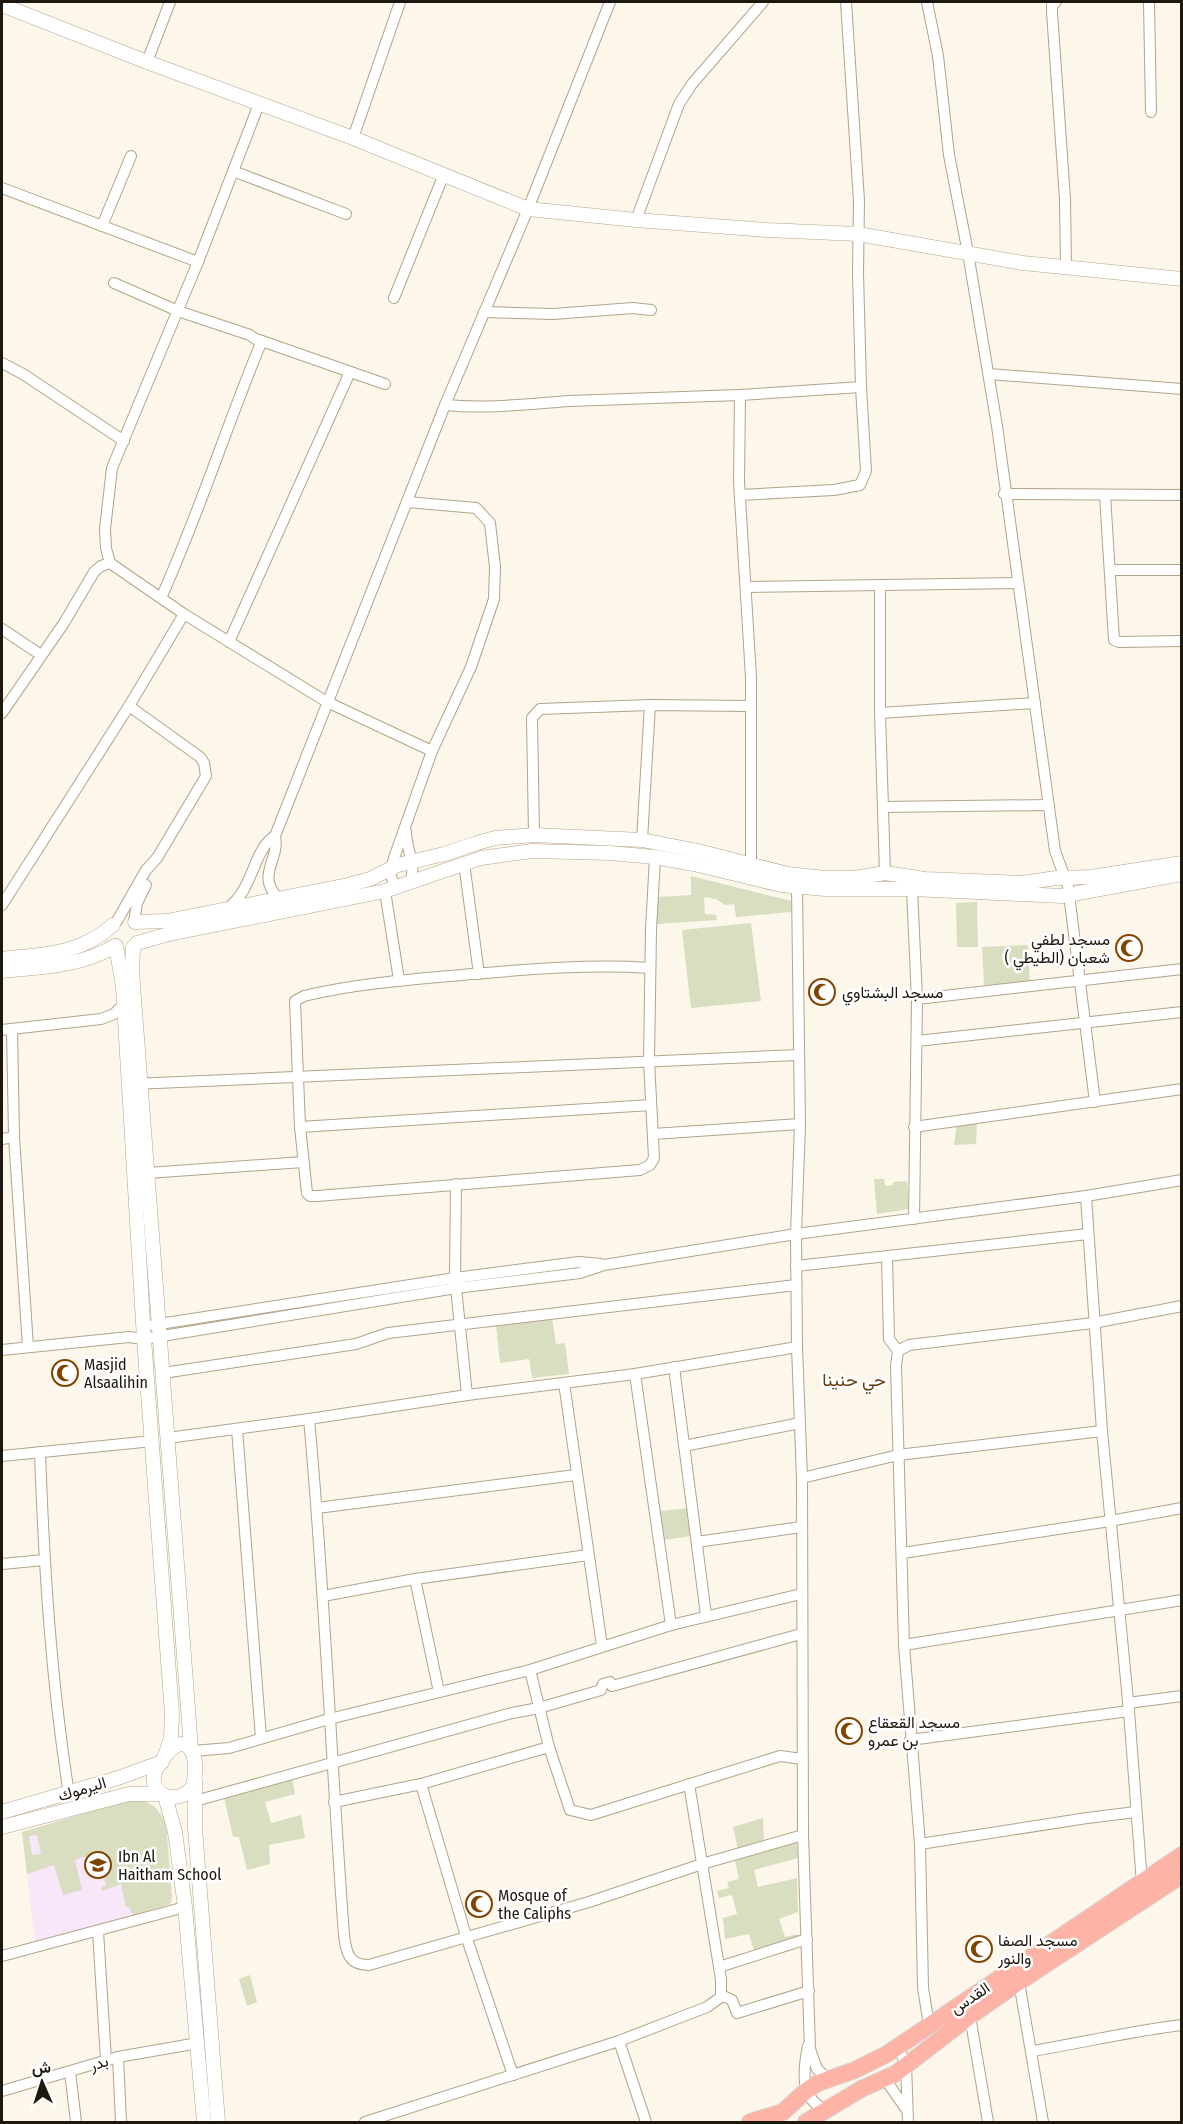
<svg xmlns="http://www.w3.org/2000/svg" width="1183" height="2124" viewBox="0 0 1183 2124" font-family="'Fira Sans Condensed',Vazirmatn,sans-serif">
	<rect width="100%" height="100%" fill="#fdf6eb"/>
	<path fill="#f7e7f9" d="M 132,1799 L 144,1801 L 154,1806 L 164,1818 L 172,1902 L 165,1906 L 35,1942 L 22,1832 Z"/>
	<g fill="#d9dec1" fill-rule="evenodd">
		<path d="M 691,876 L 791,901 L 791,912 L 736,917 L 734,904 L 725,905 L 716,899 L 704,897 L 705,914 L 716,915 L 717,920 L 657,924 L 657,897 L 691,895 Z"/>
		<path d="M 977,902 L 978,947 L 957,947 L 956,903 Z"/>
		<path d="M 751,923 L 761,1001 L 691,1008 L 682,930 Z"/>
		<path d="M 1028,945 L 1030,983 L 984,985 L 982,947 Z"/>
		<path d="M 977,1123 L 976,1144 L 954,1145 L 957,1124 Z"/>
		<path d="M 874,1179 L 884,1179 L 885,1186 L 893,1185 L 893,1182 L 907,1181 L 909,1209 L 877,1214 Z"/>
		<path d="M 552,1318 L 556,1344 L 565,1343 L 569,1374 L 532,1378 L 529,1359 L 500,1363 L 496,1325 Z"/>
		<path d="M 689,1508 L 692,1536 L 664,1540 L 660,1511 Z"/>
		<path d="M 292,1777 L 295,1794 L 265,1802 L 271,1823 L 301,1815 L 305,1838 L 269,1845 L 270,1864 L 247,1870 L 239,1837 L 233,1837 L 224,1797 Z"/>
		<path d="M 132,1799 L 144,1801 L 154,1806 L 166,1822 L 172,1898 L 170,1904 L 133,1915 L 129,1907 L 126,1907 L 121,1884 L 103,1891 L 101,1888 L 106,1885 L 96,1853 L 75,1860 L 82,1890 L 63,1895 L 54,1865 L 27,1874 L 22,1832 ZM 37,1835 L 41,1854 L 32,1855 L 29,1836 Z"/>
		<path d="M 763,1818 L 764,1844 L 738,1850 L 733,1827 Z"/>
		<path d="M 796,1838 L 798,1858 L 754,1870 L 758,1887 L 797,1878 L 798,1912 L 779,1919 L 785,1937 L 798,1934 L 798,1940 L 755,1955 L 749,1934 L 725,1939 L 723,1918 L 737,1914 L 732,1895 L 719,1898 L 717,1891 L 729,1888 L 727,1882 L 739,1879 L 734,1857 Z"/>
		<path d="M 250,1975 L 257,2002 L 247,2006 L 239,1979 Z"/>
	</g>
	<g fill="none" stroke-linecap="round" stroke-linejoin="round">
		<defs>
			<g id="minor">
				<path d="M 927,2 L 938,56 L 949,155 L 968,253 L 997,426 L 1055,851 L 1068,886 L 1095,1102"/>
				<path d="M 1056,2 L 1052,5 L 1052,12 L 1065,199 L 1066,268"/>
				<path d="M 1149,2 L 1151,112"/>
				<path d="M 147,62 L 170,2"/>
				<path d="M 259,104 L 198,262 L 112,468 L 105,529 L 106,548 L 110,563 L 184,614 L 327,702 L 432,751"/>
				<path d="M 353,138 L 400,2"/>
				<path d="M 233,171 L 346,214"/>
				<path d="M 2,188 L 198,262"/>
				<path d="M 636,220 L 679,104 L 692,84 L 763,2"/>
				<path d="M 102,226 L 131,156"/>
				<path d="M 114,283 L 178,311 L 250,335 L 261,343 C 226,427 199,514 161,598"/>
				<path d="M 394,298 L 444,174"/>
				<path d="M 484,312 L 553,314 L 633,308 L 651,310"/>
				<path d="M 259,340 L 385,384"/>
				<path d="M 2,363 L 23,374 L 124,441"/>
				<path d="M 989,374 L 1182,389"/>
				<path d="M 445,405 C 487,409 528,404 569,401 C 626,399 683,397 740,395"/>
				<path d="M 1004,494 L 1182,495"/>
				<path d="M 740,495 L 834,490 L 860,485 L 866,471 L 861,387"/>
				<path d="M 1105,495 L 1114,640 L 1119,642 L 1182,641"/>
				<path d="M 1110,570 L 1182,570"/>
				<path d="M 880,585 L 880,713 L 885,873"/>
				<path d="M 746,587 L 1018,583"/>
				<path d="M 2,629 L 41,655"/>
				<path d="M 229,642 L 350,372"/>
				<path d="M 2,713 L 64,623 L 94,572 L 101,566 L 110,563"/>
				<path d="M 880,713 L 1035,703"/>
				<path d="M 883,807 L 1049,805"/>
				<path d="M 406,832 C 406,850 418,867 409,884"/>
				<path d="M 534,835 L 532,718 L 540,709 L 650,705 L 751,706"/>
				<path d="M 642,840 L 650,705"/>
				<path d="M 464,863 L 479,974"/>
				<path d="M 751,864 L 751,677 L 739,482 L 740,395 L 861,387 L 858,273 L 859,201 L 846,2"/>
				<path d="M 399,887 C 387,879 391,870 394,858 L 432,751 L 471,667 L 494,599 L 495,567 L 490,523 L 476,508 L 407,502"/>
				<path d="M 797,887 L 800,1124 L 796,1234 L 797,1347 L 802,1478 L 803,1835 L 810,2049 L 817,2069 L 828,2079"/>
				<path d="M 912,889 L 917,999 L 914,1219"/>
				<path d="M 385,891 L 399,980"/>
				<path d="M 279,899 C 255,875 280,861 275,836 L 445,405 L 528,209 L 610,2"/>
				<path d="M 2,905 L 129,706 L 184,614"/>
				<path d="M 228,908 C 254,889 253,849 275,836"/>
				<path d="M 117,921 L 146,870 L 157,858 L 206,776 L 204,763 L 200,757 L 129,706"/>
				<path d="M 134,922 L 137,903 L 146,885"/>
				<path d="M 650,968 C 590,964 531,969 472,974 C 416,979 358,983 304,996 L 295,1001 L 300,1127 L 307,1193 L 310,1196 L 317,1196 L 640,1170 L 650,1165 L 654,1158 L 649,1061 L 651,930 L 655,857"/>
				<path d="M 917,999 L 1182,969"/>
				<path d="M 12,1029 L 14,1137 L 28,1347"/>
				<path d="M 2,1030 L 101,1019 L 114,1014 L 124,1004"/>
				<path d="M 917,1041 L 1182,1012"/>
				<path d="M 133,1084 L 798,1055"/>
				<path d="M 300,1127 L 651,1105"/>
				<path d="M 914,1127 L 1182,1089"/>
				<path d="M 653,1134 L 800,1124"/>
				<path d="M 2,1139 L 14,1137"/>
				<path d="M 148,1173 L 303,1162"/>
				<path d="M 456,1184 L 455,1278 L 467,1395"/>
				<path d="M 1086,1196 L 1102,1431 L 1129,1711 L 1142,1883"/>
				<path d="M 887,1257 L 889,1339 L 898,1351"/>
				<path d="M 796,1266 L 1088,1234"/>
				<path d="M 153,1325 L 455,1278 L 579,1262 L 601,1264"/>
				<path d="M 2,1350 L 129,1337 L 144,1339 L 456,1288 L 580,1273 L 604,1265 L 796,1234 L 1086,1196 L 1182,1180"/>
				<path d="M 674,1367 L 706,1615"/>
				<path d="M 163,1373 L 356,1344 L 388,1333 L 796,1285"/>
				<path d="M 635,1374 L 671,1625"/>
				<path d="M 564,1383 L 602,1646"/>
				<path d="M 309,1419 C 325,1591 331,1763 344,1935 C 346,1953 349,1965 369,1965 L 589,1902 L 702,1864 L 803,1835"/>
				<path d="M 237,1429 L 261,1738"/>
				<path d="M 168,1438 L 309,1419 L 467,1395 L 635,1374 L 797,1347"/>
				<path d="M 684,1446 L 800,1423"/>
				<path d="M 40,1452 C 44,1566 51,1681 69,1794"/>
				<path d="M 2,1456 L 153,1441"/>
				<path d="M 802,1478 L 898,1455 L 1102,1431"/>
				<path d="M 317,1508 L 576,1475"/>
				<path d="M 697,1542 L 801,1527"/>
				<path d="M 903,1553 L 1110,1521 L 1182,1508"/>
				<path d="M 2,1564 L 44,1560"/>
				<path d="M 415,1579 L 439,1692"/>
				<path d="M 323,1596 L 415,1579 L 588,1555"/>
				<path d="M 904,1645 L 1182,1600"/>
				<path d="M 530,1670 L 549,1747 L 570,1810 L 591,1815 L 780,1756 L 802,1759"/>
				<path d="M 1128,1703 L 1182,1696"/>
				<path d="M 910,1740 L 1129,1711"/>
				<path d="M 193,1751 L 229,1748 L 329,1719 L 530,1670 L 671,1625 L 801,1594"/>
				<path d="M 421,1784 L 466,1936 L 513,2075"/>
				<path d="M 195,1801 L 512,1713 L 539,1708 L 601,1690 L 603,1684 L 610,1682 L 612,1686 L 801,1634"/>
				<path d="M 334,1802 L 421,1784 L 549,1747"/>
				<path d="M 920,1844 L 1087,1818 L 1136,1812"/>
				<path d="M 98,1931 L 106,2060"/>
				<path d="M 2,1956 L 185,1907"/>
				<path d="M 719,1967 L 807,1939"/>
				<path d="M 1019,1982 L 1043,2122"/>
				<path d="M 721,1995 L 732,2000 L 737,2013 L 809,1991"/>
				<path d="M 970,2016 L 988,2122"/>
				<path d="M 929,2025 L 923,1988 L 920,1844 L 904,1645 L 896,1366 L 898,1351 L 909,1345 L 1093,1323 L 1182,1306"/>
				<path d="M 619,2041 L 646,2122"/>
				<path d="M 808,2046 C 803,2070 799,2100 827,2110"/>
				<path d="M 893,2050 L 901,2054 L 906,2064 L 908,2122"/>
				<path d="M 1032,2051 C 1082,2043 1131,2031 1182,2025"/>
				<path d="M 118,2057 L 121,2122"/>
				<path d="M 70,2072 L 76,2122"/>
				<path d="M 885,2079 L 906,2109"/>
				<path d="M 2,2091 L 118,2057 L 198,2043"/>
				<path d="M 365,2122 L 619,2041 L 707,2007 L 721,1997 L 721,1979 L 689,1784"/>
			</g>
			<g id="tertiary">
				<path d="M 2,5 L 147,62 L 353,138 L 528,209 L 636,220 L 767,230 L 858,234 L 1023,263 L 1182,279"/>
				<path d="M 135,922 L 167,921 L 348,885 L 370,879 L 398,865 L 444,854 L 477,843 L 495,838 L 534,835 L 642,840 L 698,851 L 788,874 L 825,878 L 854,878 L 885,873 L 925,879 L 1023,883 L 1056,878 L 1091,877 L 1182,863"/>
				<path d="M 137,943 L 169,934 L 385,891 L 481,858 L 532,851 L 610,853 L 655,857 L 694,864 L 781,885 L 825,889 L 912,889 L 1062,896 L 1182,874"/>
				<path d="M 116,946 L 123,986 L 144,1339 L 172,1714 L 171,1738 L 165,1756"/>
				<path d="M 133,947 L 132,972 L 191,1748"/>
				<path d="M 2,959 C 44,954 79,955 113,925"/>
				<path d="M 2,971 C 41,967 80,967 115,946"/>
				<path d="M 184,1744 C 198,1750 196,1772 193,1786 C 179,1807 147,1796 155,1772 C 157,1766 162,1761 165,1756 C 171,1749 175,1744 184,1744 Z"/>
				<path d="M 195,1780 L 195,1828 L 218,2122"/>
				<path d="M 165,1796 L 175,1832 L 185,1907 L 204,2122"/>
				<path d="M 2,1812 L 118,1778 L 162,1762"/>
				<path d="M 2,1827 L 129,1794 L 162,1794"/>
			</g>
			<g id="primary">
				<path d="M 750,2122 L 783,2112 L 806,2091 L 818,2083 L 855,2070 L 887,2054 L 1182,1855"/>
				<path d="M 806,2122 L 863,2088 L 895,2074 L 970,2016 L 1019,1982 L 1182,1875"/>
			</g>
		</defs>
		<use href="#minor" stroke="#b3a388" stroke-width="12"/>
		<use href="#tertiary" stroke="#b3a388" stroke-width="15"/>
		<use href="#primary" stroke="#d6d5d3" stroke-width="18"/>
		<use href="#minor" stroke="#fff" stroke-width="10"/>
		<use href="#tertiary" stroke="#fff" stroke-width="14"/>
		<use href="#primary" stroke="#fdb4a7" stroke-width="16"/>
	</g>
	<defs>
		<symbol id="mosque-ring" viewBox="-11 -11 22 22"><circle r="9.5" fill="#fff" stroke="#804300" stroke-width="1.5"/><path d="M3.5-4.9A6 6 0 1 0 3.5 4.9A5 5 0 1 1 3.5-4.9Z" fill="#804300"/></symbol>
		<symbol id="school-ring" viewBox="-11 -11 22 22"><circle r="9.5" fill="#fff" stroke="#804300" stroke-width="1.5"/><path d="M0-5L7-2L0 1L-7-2ZM-4 1L0 2.5L4 1V4Q0 6-4 4Z" fill="#804300"/></symbol>
	</defs>
	<g fill-rule="evenodd">
		<use href="#mosque-ring" x="1114" y="933" width="30" height="30"/>
		<use href="#mosque-ring" x="807" y="977" width="30" height="30"/>
		<use href="#mosque-ring" x="50" y="1358" width="30" height="30"/>
		<use href="#mosque-ring" x="834" y="1716" width="30" height="30"/>
		<use href="#school-ring" x="83" y="1850" width="30" height="30"/>
		<use href="#mosque-ring" x="464" y="1889" width="30" height="30"/>
		<use href="#mosque-ring" x="964" y="1934" width="30" height="30"/>
	</g>
	<g text-anchor="middle" dominant-baseline="central" stroke-width="5" stroke-linejoin="round" paint-order="stroke">
		<g font-size="16" fill="#1d170d" stroke="#fff" text-anchor="start">
			<text x="1110" y="939" text-anchor="end">مسجد لطفي<tspan x="1110" dy="18">شعبان (الطيطي )</tspan></text>
			<text x="842" y="992">مسجد البشتاوي</text>
			<text x="84" y="1364">Masjid<tspan x="84" dy="18">Alsaalihin</tspan></text>
			<text x="868" y="1722">مسجد القعقاع<tspan x="868" dy="18">بن عمرو</tspan></text>
			<text x="118" y="1856">Ibn Al<tspan x="118" dy="18">Haitham School</tspan></text>
			<text x="498" y="1895">Mosque of<tspan x="498" dy="18">the Caliphs</tspan></text>
			<text x="998" y="1940">مسجد الصفا<tspan x="998" dy="18">والنور</tspan></text>
		</g>
		<g font-size="16" fill="#1d170d" stroke="#fff">
			<text transform="translate(82 1789) rotate(-17)">اليرموك</text>
			<text transform="translate(970 1998) rotate(-34)">القدس</text>
			<text transform="translate(99 2063) rotate(-18)">بدر</text>
		</g>
		<g font-size="18" fill="#663b14" stroke="#fff">
			<text x="854" y="1380">حي حنينا</text>
		</g>
	</g>
	<rect width="1183" height="2124" fill="none" stroke="#1d170d" stroke-width="6"/>
	<g transform="translate(42 2082) rotate(357)" stroke="#ffffff" stroke-width="4.5" paint-order="stroke">
	<path d="M0-4.5L10 22L0 15L-10 22Z" fill="#1d170d"/>
	<text y="-9" font-size="16" font-weight="bold" text-anchor="middle" fill="#1d170d">ش</text>
	</g>
</svg>
